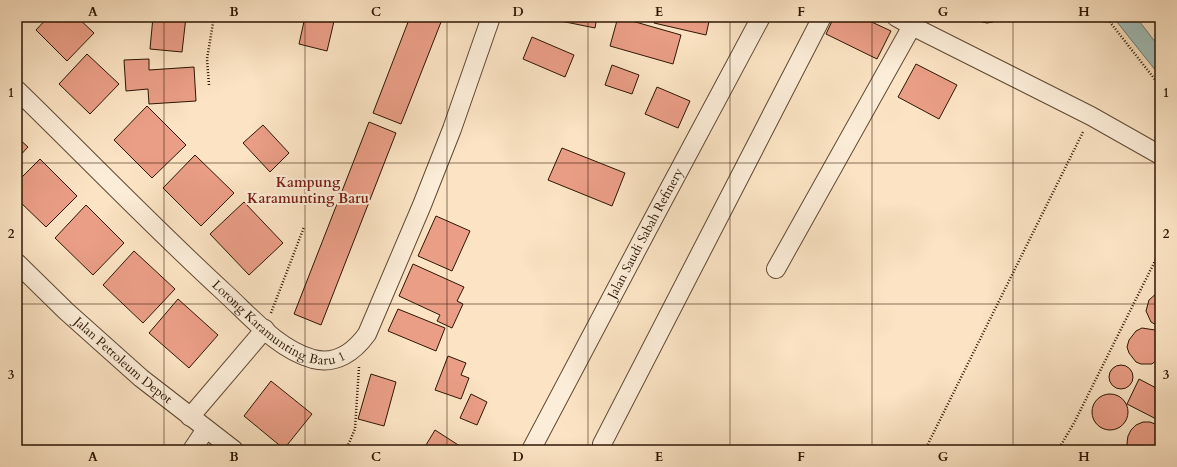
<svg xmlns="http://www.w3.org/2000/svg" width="1177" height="467" viewBox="0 0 1177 467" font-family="Cardo,serif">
	<rect width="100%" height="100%" fill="#fbe3c3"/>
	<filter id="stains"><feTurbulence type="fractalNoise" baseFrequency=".005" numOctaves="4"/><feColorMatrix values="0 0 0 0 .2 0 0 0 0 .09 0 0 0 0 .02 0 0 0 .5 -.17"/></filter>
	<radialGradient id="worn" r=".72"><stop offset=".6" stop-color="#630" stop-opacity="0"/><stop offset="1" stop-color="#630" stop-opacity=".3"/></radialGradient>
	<path fill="#9fbeb8" stroke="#717b70" d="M 1113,17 L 1136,17 L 1160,48 L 1160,76 Z"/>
	<g fill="#ea9e86" stroke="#2c1603">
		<path d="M 48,17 L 77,17 L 94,33 L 67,61 L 36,30 Z"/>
		<path d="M 153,17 L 186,17 L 182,52 L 150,49 Z"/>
		<path d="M 305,17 L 335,17 L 327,51 L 299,44 Z"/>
		<path d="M 410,17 L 443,17 L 401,124 L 373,113 Z"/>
		<path d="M 541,17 L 597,17 L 595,28 Z"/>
		<path d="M 618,17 L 681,35 L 673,64 L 610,46 Z"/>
		<path d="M 655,17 L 710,17 L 706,35 L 654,23 Z"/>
		<path d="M 834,17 L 861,17 L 891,31 L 877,59 L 826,34 Z"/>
		<path d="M 974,17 L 999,17 L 993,22 L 987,23 L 982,22 Z"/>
		<path d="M 532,37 L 574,55 L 565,77 L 523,59 Z"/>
		<path d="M 87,54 L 119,84 L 90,114 L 59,84 Z"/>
		<path d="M 149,59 L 149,70 L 194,67 L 196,101 L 149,104 L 148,89 L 126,91 L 124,60 Z"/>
		<path d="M 916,64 L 957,85 L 939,119 L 898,97 Z"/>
		<path d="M 612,65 L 639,75 L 632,94 L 605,85 Z"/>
		<path d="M 657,87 L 690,101 L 678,128 L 645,114 Z"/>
		<path d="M 147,106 L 186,145 L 152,178 L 114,140 Z"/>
		<path d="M 369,122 L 396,133 L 321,325 L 294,314 Z"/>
		<path d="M 263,125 L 289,153 L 270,172 L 243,143 Z"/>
		<path d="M 17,137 L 28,147 L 17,159 Z"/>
		<path d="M 562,148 L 625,173 L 612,206 L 548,180 Z"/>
		<path d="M 195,155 L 234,193 L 201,226 L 163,188 Z"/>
		<path d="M 40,159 L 77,196 L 46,227 L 17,199 L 17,182 Z"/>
		<path d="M 244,202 L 283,243 L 249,275 L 210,234 Z"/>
		<path d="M 86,205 L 124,243 L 93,275 L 55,238 Z"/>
		<path d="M 436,216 L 470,231 L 452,271 L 418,256 Z"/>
		<path d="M 134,251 L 175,289 L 143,323 L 103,285 Z"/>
		<path d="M 413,264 L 464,287 L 457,301 L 463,304 L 452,328 L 437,321 L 440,315 L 399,296 Z"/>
		<path d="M 1158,292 L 1160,292 L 1160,327 L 1151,322 L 1146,311 L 1149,300 Z"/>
		<path d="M 178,299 L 218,335 L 189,368 L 149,333 Z"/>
		<path d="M 398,309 L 445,328 L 436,351 L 388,331 Z"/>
		<path d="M 1142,328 L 1155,330 L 1160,335 L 1160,357 L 1152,364 L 1141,364 L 1136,362 L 1129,353 L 1127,347 L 1129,340 L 1136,331 Z"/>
		<path d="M 448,356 L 466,363 L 461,375 L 469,378 L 461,399 L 435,390 Z"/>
		<circle cx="1121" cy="377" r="12"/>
		<path d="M 371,374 L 396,382 L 384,426 L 358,419 Z"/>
		<path d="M 1139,379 L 1160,390 L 1160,421 L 1127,404 Z"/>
		<path d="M 271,381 L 312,414 L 284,449 L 244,416 Z"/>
		<circle cx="1110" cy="412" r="18"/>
		<path d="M 471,394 L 487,402 L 477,425 L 460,418 Z"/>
		<path d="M 1143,422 L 1150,422 L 1160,426 L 1160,450 L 1128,450 L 1127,443 L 1128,436 L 1131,430 L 1136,425 Z"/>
		<path d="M 435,430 L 466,450 L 423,450 Z"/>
	</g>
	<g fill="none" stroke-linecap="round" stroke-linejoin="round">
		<defs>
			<g id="minor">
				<path d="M 896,17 L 912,26 L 1091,116 L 1160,155"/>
				<path id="s1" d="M 17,90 C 86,157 153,227 225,293 C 251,317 278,349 313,359 C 336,365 354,352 367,334 L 422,205 L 452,129 L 491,17"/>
				<path id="s2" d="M 17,263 L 66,311 L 141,378 L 234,450"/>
				<path d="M 776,269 L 912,26"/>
				<path d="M 190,417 L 265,329"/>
				<path d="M 602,444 L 822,17"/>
				<path d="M 192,450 L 206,429"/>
				<path id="s3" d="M 531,450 L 652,221 L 761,17"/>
			</g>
		</defs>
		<use href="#minor" stroke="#604933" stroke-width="20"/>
		<g stroke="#2c1603" stroke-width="2.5" stroke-dasharray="1 2" stroke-linecap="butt">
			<path d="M 1106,17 L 1160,86"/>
			<path d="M 209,85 L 207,59 L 214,17"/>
			<path d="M 271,313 L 304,227"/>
			<path d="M 346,450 L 355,429 L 359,367"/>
			<path d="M 925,450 L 1083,132"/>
			<path d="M 1058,450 L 1074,423 L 1160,251"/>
		</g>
		<use href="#minor" stroke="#fcedd8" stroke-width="18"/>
	</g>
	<path fill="none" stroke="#2c1603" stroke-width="1" stroke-opacity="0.55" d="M 164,17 L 164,450M 305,17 L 305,450M 447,17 L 447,450M 588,17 L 588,450M 730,17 L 730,450M 872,17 L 872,450M 1013,17 L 1013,450M 17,163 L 1160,163M 17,304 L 1160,304"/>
	<g text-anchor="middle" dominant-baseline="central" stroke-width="4" stroke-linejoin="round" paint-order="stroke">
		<g font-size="13" fill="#2c1603" stroke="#fcedd8">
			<text stroke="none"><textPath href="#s3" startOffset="245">Jalan Saudi Sabah Refinery</textPath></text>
			<text stroke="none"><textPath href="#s1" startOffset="355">Lorong Karamunting Baru 1</textPath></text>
			<text stroke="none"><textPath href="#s2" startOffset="144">Jalan Petroleum Depot</textPath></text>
		</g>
		<g font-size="14" font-weight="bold" fill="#7a1f14" stroke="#fcedd8">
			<text x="308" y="182">Kampung<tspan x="308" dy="16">Karamunting Baru</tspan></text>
		</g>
	</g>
	<rect width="1177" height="467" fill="none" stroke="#fbe3c3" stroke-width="44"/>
	<rect x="22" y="22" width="1133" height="423" fill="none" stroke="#2c1603" stroke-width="1.5"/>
	<g font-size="13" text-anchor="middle" font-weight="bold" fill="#2c1603">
		<text x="93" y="16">A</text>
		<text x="234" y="16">B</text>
		<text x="376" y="16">C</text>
		<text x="518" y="16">D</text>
		<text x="659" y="16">E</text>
		<text x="801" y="16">F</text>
		<text x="943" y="16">G</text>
		<text x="1084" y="16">H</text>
		<text x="11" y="97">1</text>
		<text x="1166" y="97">1</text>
		<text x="11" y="238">2</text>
		<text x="1166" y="238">2</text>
		<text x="11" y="379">3</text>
		<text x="1166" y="379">3</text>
		<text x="93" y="461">A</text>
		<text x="234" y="461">B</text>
		<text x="376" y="461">C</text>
		<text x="518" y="461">D</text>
		<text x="659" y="461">E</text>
		<text x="801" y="461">F</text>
		<text x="943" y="461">G</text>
		<text x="1084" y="461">H</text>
	</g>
	<rect width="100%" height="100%" filter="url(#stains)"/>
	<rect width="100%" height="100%" fill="url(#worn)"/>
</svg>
